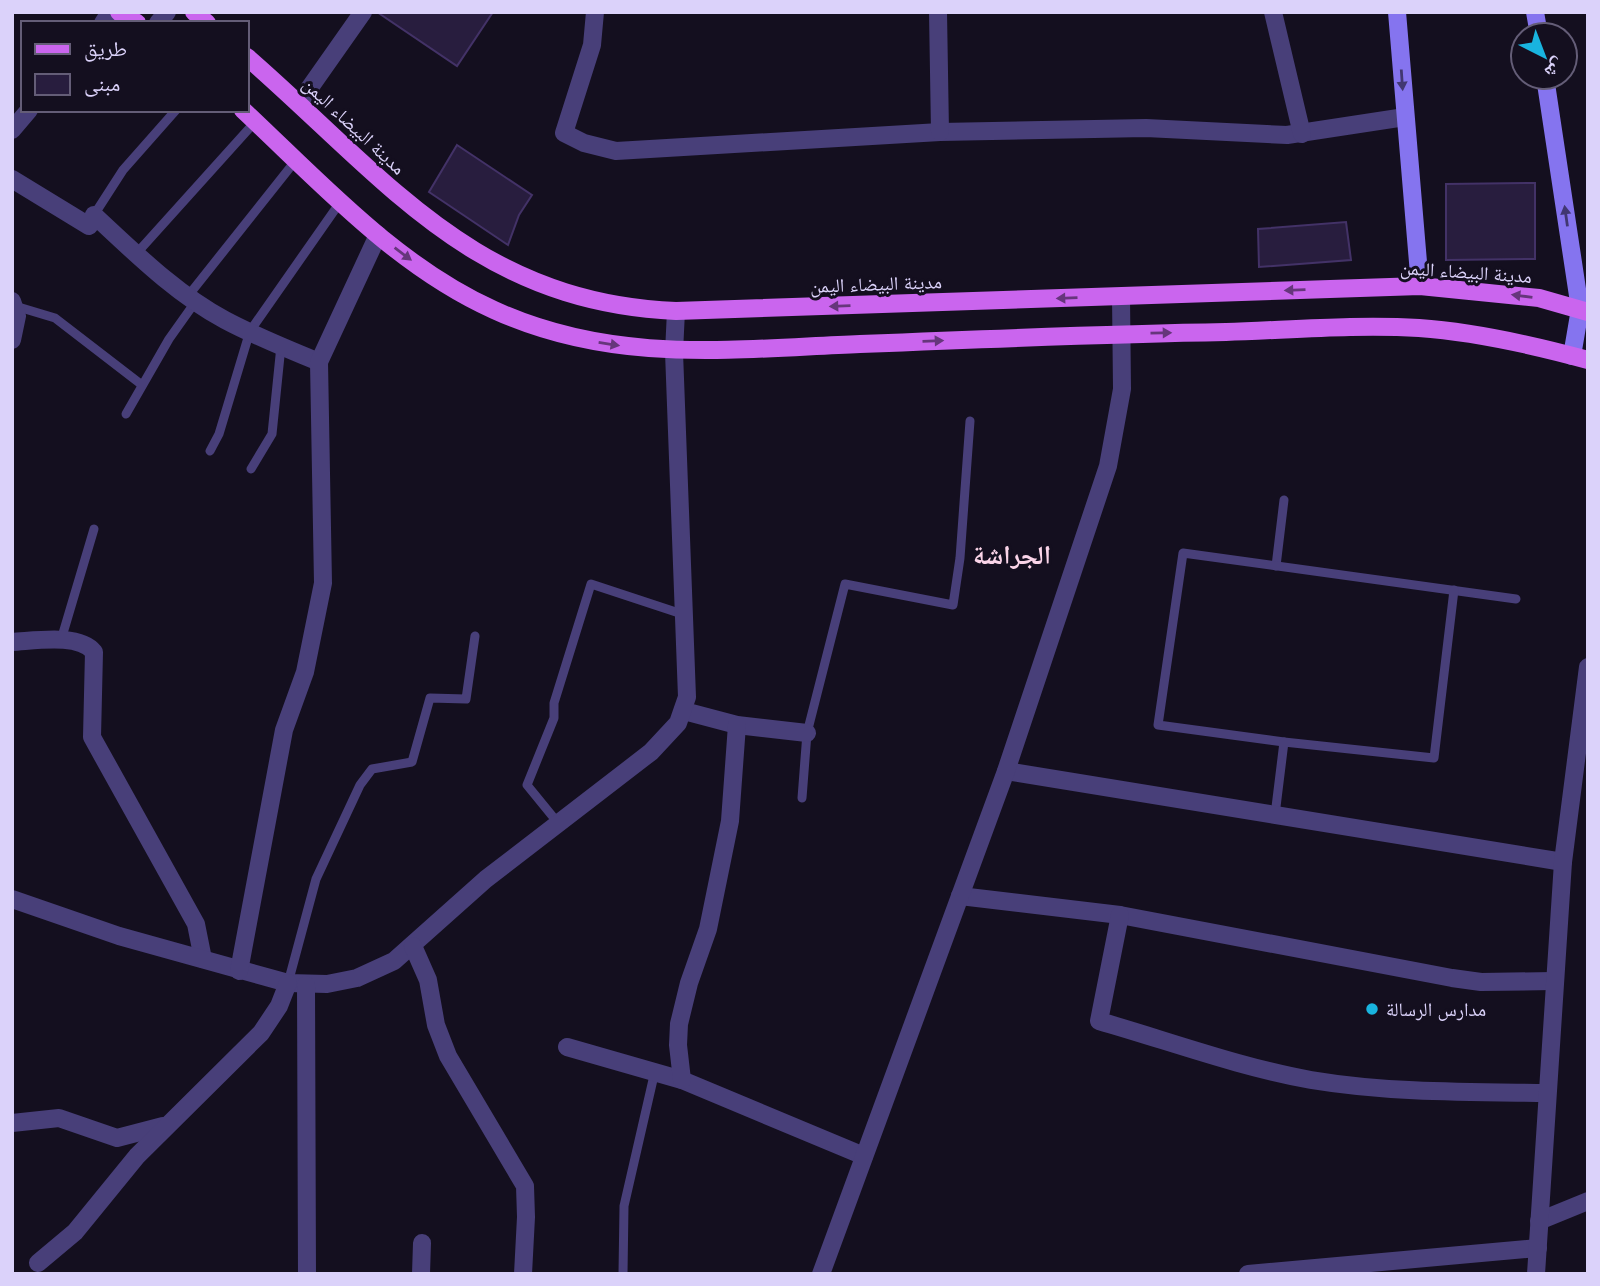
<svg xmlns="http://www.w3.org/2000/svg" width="1600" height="1286" viewBox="0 0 1600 1286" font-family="Arial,'Noto Naskh Arabic',sans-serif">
	<rect width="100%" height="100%" fill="#140f1f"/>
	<g fill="#281d3e" stroke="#433267" stroke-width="2">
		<path d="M 377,12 L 493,12 L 457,66 Z"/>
		<path d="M 457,145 L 532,195 L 519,215 L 508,245 L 429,192 Z"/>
		<path d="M 1535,183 L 1535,259 L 1446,260 L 1446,184 Z"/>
		<path d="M 1346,222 L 1351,260 L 1259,267 L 1258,229 Z"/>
	</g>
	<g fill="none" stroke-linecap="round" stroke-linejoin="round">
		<g stroke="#483f79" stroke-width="9">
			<path d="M 94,215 L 123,170 L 176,110"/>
			<path d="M 136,254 L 255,122"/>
			<path d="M 188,296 L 296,160"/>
			<path d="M 15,306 L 55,318 L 142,385"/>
			<path d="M 126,414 L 169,339 L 196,301"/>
			<path d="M 210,451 L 219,434 L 250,331 L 341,201"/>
			<path d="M 251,469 L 272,434 L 281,346"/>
			<path d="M 1276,566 L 1284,500"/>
			<path d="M 61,640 L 94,529"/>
			<path d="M 1284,742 L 1158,725 L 1183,553 L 1516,599"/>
			<path d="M 802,798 L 807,733 L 845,584 L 953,605 L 960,558 L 970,421"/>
			<path d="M 1275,815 L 1284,742 L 1434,758 L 1454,590"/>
			<path d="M 558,823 L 527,785 L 554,718 L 554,703 L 591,584 L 685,615"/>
			<path d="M 288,983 L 316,879 L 360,785 L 372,769 L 412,762 L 430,698 L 466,699 L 475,636"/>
			<path d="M 623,1274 L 624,1206 L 655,1071"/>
		</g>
		<g stroke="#483f79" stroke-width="18">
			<path d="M 595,12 L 592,45 L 564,133 L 584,143 L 616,151 L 940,132 L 1146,128 L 1287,135 L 1405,117"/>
			<path d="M 938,12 L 940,132"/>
			<path d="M 1273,12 L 1302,134"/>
			<path d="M 299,103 L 363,12"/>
			<path d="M 12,179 L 89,226 L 94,215 C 134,252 176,294 225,320 C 255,336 287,349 319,362"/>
			<path d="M 12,301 L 17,316 L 12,340"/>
			<path d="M 12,642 C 34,641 79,633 94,652 L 92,737 L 196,924 L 203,959"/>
			<path d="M 684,711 L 737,725 L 807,733"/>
			<path d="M 1006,771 L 1563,862"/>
			<path d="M 960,896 L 1120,915 L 1452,978 L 1481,982 L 1553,981"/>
			<path d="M 12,899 L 119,936 L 288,983 L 327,984 L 357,978 L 394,961 L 486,879 L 651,752 L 678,723 L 687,697 L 674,352 L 676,311"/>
			<path d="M 1120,915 L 1099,1021 C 1169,1041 1239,1067 1311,1080 C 1389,1093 1468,1092 1547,1093"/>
			<path d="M 413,946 L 428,980 L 436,1025 L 448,1056 L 525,1186 L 526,1217 L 523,1274"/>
			<path d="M 239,971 L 284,730 L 305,672 L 323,583 L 319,362 L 378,235"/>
			<path d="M 306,985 L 307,1274"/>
			<path d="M 567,1047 L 682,1080 L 864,1156"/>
			<path d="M 682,1080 L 678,1045 L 679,1024 L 689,983 L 708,929 L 730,821 L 737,725"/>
			<path d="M 12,1123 L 59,1118 L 117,1138 L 163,1126"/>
			<path d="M 1539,1221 L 1588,1201"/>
			<path d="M 38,1263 L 75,1232 L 137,1156 L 261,1033 L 279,1006 L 288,983"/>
			<path d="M 421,1274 L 422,1243"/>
			<path d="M 1248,1274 L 1538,1248"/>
			<path d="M 1536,1274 L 1563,862 L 1588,667"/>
		</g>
		<g stroke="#483f79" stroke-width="18">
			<path d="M 103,23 L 110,12"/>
			<path d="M 158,23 L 167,12"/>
			<path d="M 12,130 L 29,110"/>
			<path d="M 821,1274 L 1006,771 L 1108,466 L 1122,389 L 1121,297"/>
		</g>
		<g stroke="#8574ef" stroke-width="18">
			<path d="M 1397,12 L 1420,286"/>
			<path d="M 1535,12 L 1539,35"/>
			<path d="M 1545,77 L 1580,309 L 1572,356"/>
		</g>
		<g stroke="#ca65ee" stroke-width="18">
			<path d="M 119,12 L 137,23"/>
			<path d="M 194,12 L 207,23"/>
			<path d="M 247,57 C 386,178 474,302 676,311 L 1420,286 L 1539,298 L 1588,312"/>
			<path d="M 243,110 C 320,182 396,266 494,310 C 614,365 733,349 860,344 C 982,339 1104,334 1226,332 C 1289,330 1357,324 1419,328 C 1476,332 1533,345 1588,360"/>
		</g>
	</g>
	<defs><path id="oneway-solid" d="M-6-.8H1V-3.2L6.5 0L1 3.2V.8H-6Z" transform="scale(1.75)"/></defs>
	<g fill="#413772">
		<use href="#oneway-solid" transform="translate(1402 80) rotate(86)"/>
		<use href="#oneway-solid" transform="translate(1566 216) rotate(-98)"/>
	</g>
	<g fill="#66367c">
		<use href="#oneway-solid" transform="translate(403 254) rotate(37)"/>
		<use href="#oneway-solid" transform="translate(1295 290) rotate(178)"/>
		<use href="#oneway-solid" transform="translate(1522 296) rotate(-173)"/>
		<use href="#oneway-solid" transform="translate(1067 298) rotate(178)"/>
		<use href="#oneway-solid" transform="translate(840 306) rotate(178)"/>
		<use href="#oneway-solid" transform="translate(1161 333) rotate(-1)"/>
		<use href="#oneway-solid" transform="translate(933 341) rotate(-2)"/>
		<use href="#oneway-solid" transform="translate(609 344) rotate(9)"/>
	</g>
	<circle fill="#19b4df" stroke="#140f1f" stroke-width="2.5" cx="1372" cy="1009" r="7"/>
	<g text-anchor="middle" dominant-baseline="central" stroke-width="6" stroke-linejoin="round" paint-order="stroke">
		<g font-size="19" fill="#dbd2fa" stroke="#140f1f">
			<text transform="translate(354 126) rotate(43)">مدينة البيضاء اليمن</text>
			<text transform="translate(1466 272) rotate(4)">مدينة البيضاء اليمن</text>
			<text transform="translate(876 284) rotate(-2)">مدينة البيضاء اليمن</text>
		</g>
		<g font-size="19" fill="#dbd2fa" stroke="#140f1f" text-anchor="start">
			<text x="1386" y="1009">مدارس الرسالة</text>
		</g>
		<g font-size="26" font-weight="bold" fill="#fad4e8" stroke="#140f1f">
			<text x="1012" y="555">الجراشة</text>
		</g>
	</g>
	<rect width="1600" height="1286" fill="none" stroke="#dbd2fa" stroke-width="28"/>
	<rect x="21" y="21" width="228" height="91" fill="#140f1f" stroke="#645d77" stroke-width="2"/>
	<rect x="35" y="44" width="35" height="10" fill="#ca65ee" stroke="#645d77" stroke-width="2"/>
	<text x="84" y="56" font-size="21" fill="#dbd2fa">طريق</text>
	<rect x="35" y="74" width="35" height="21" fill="#281d3e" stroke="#645d77" stroke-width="2"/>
	<text x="84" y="91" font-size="21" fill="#dbd2fa">مبنى</text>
	<g transform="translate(1544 56) rotate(138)"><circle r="33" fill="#140f1f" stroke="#645d77" stroke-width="2"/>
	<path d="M0-5L12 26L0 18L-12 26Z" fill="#19b4df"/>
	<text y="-10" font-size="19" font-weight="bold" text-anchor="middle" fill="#dbd2fa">ش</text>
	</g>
</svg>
